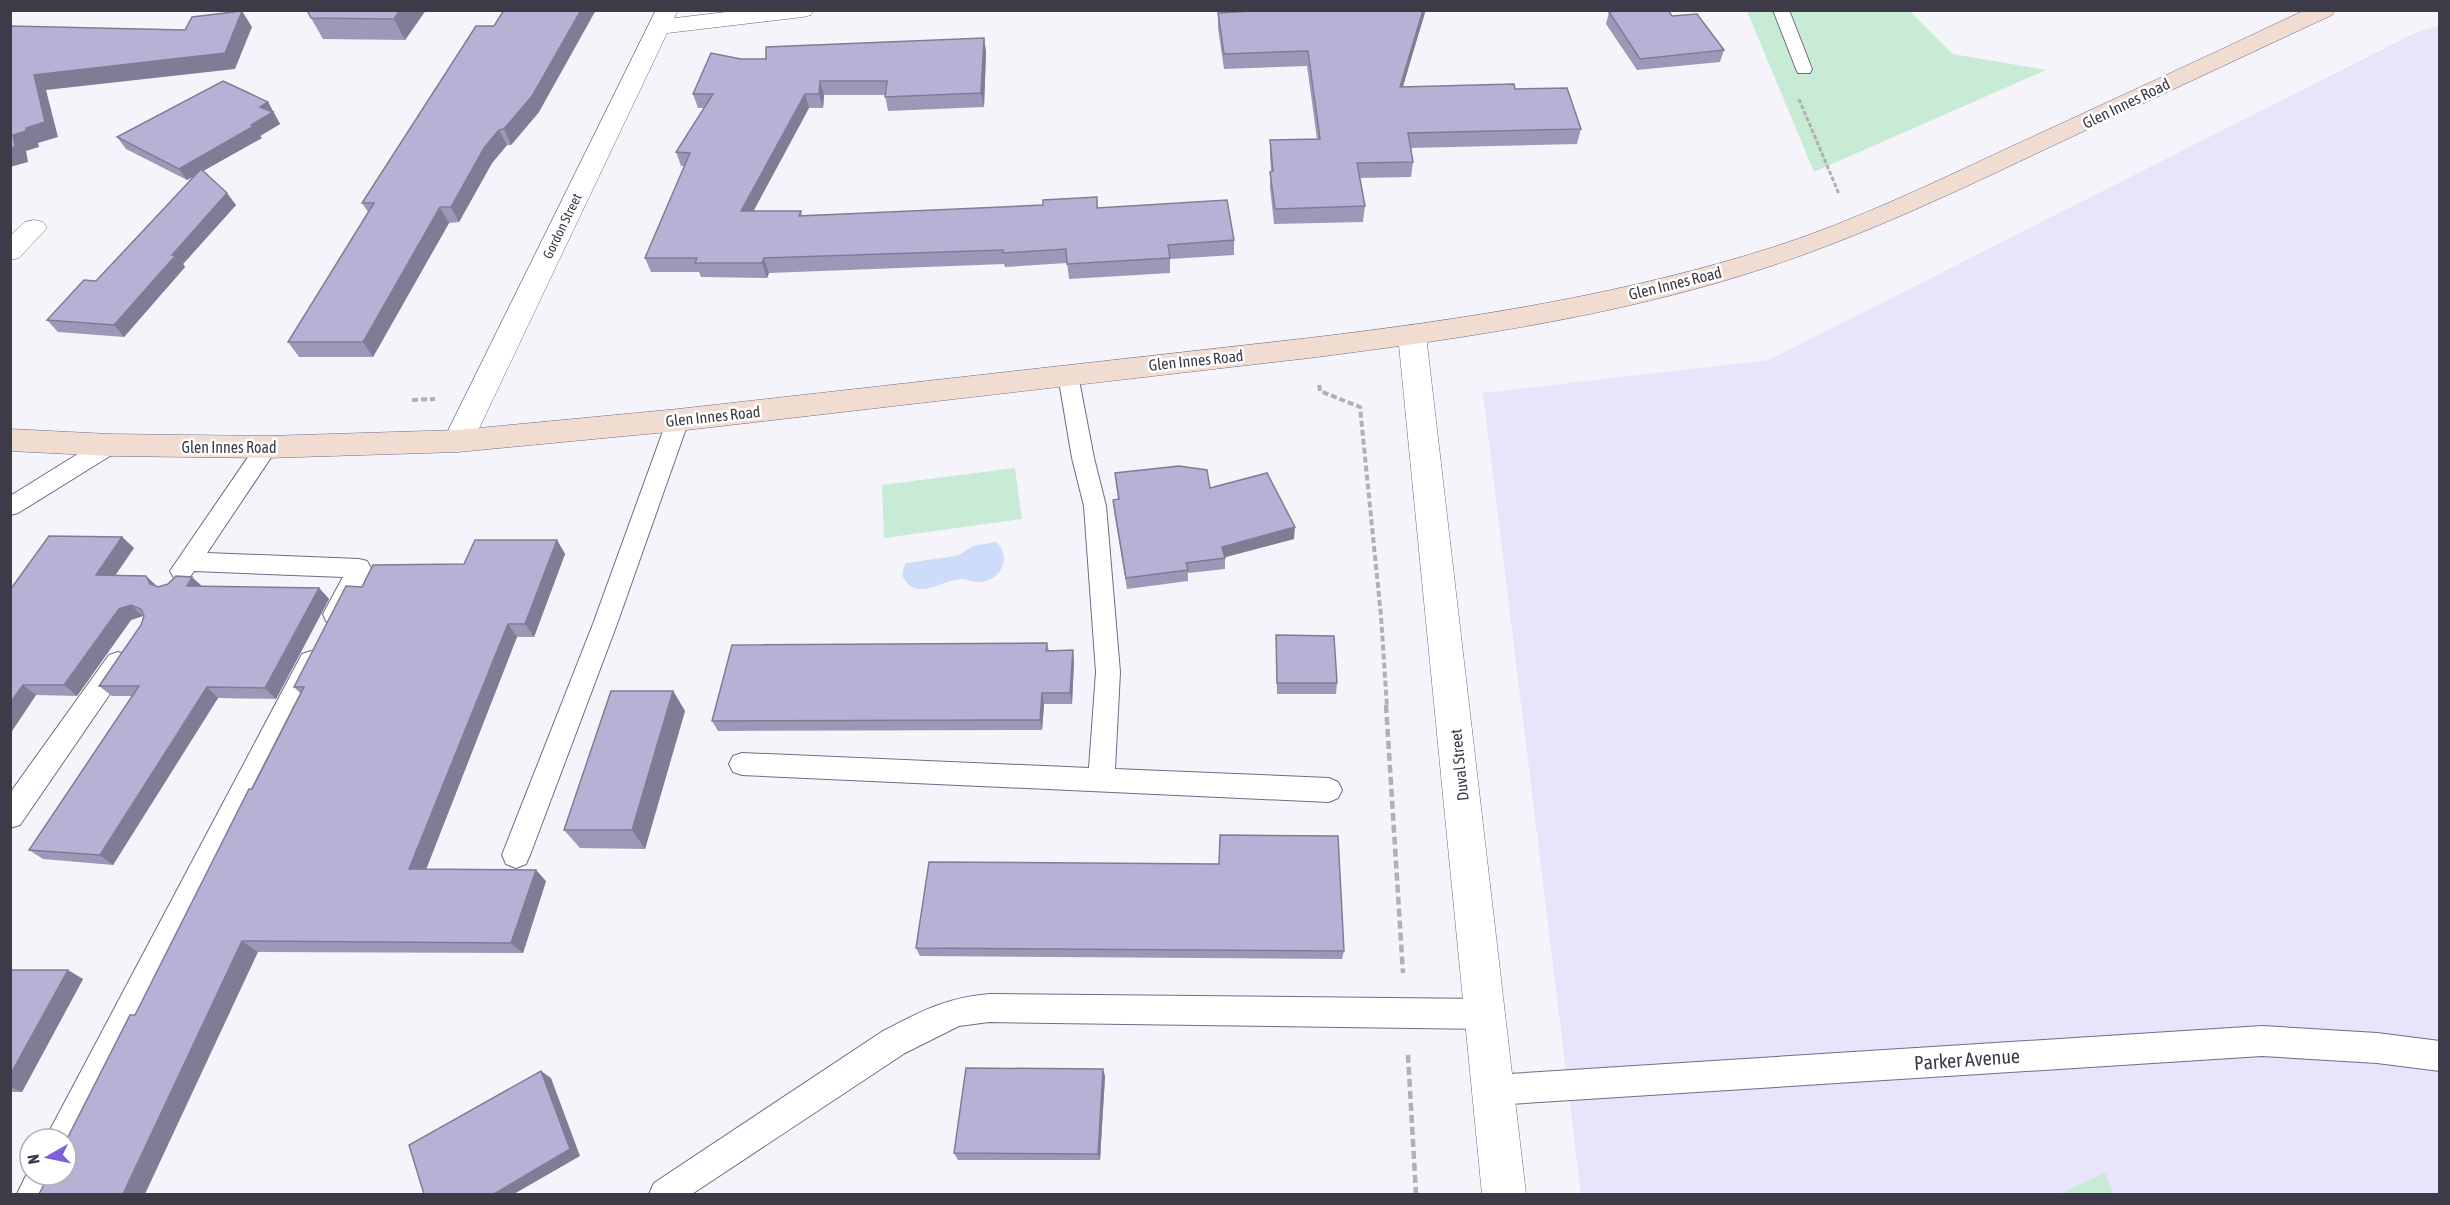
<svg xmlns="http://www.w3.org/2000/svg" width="2450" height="1205" viewBox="0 0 2450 1205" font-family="'Asap Condensed',sans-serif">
	<rect width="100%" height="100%" fill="#f5f4fa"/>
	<path fill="#e8e4fb" d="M 2439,26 L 2439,1194 L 1581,1194 L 1483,393 L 1769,360 L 2415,33 Z"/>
	<g fill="#c8ebd5">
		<path d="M 1747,11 L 1910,11 L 1953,54 L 2046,70 L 1814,172 Z"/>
		<path d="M 1015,468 L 1022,519 L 884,538 L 882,485 Z"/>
		<path d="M 2105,1173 L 2113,1194 L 2059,1194 Z"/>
	</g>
	<path fill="#cddcf9" d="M 996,542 C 1012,556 1002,581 980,582 C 974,583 968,579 962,579 C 944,579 918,601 905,580 C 900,574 903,569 906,563 L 949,557 L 959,555 L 973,546 Z"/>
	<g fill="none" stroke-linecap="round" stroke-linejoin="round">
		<defs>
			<g id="service">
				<path d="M 1773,10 L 1789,10 L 1812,69 L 1810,73 L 1798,73 L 1796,69 Z"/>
				<path d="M 1068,368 L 1075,370 L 1078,375 L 1094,458 L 1106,506 L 1120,672 L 1115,769 L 1329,778 L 1338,782 L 1342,790 L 1338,798 L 1329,802 L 742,775 L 733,772 L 729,764 L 733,756 L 742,753 L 1089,768 L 1096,672 L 1084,506 L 1072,458 L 1058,375 L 1061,370 Z"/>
				<path d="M 678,412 L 686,415 L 689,420 L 617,624 L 530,855 L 526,864 L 516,868 L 506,864 L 502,855 L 593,624 L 667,420 L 670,415 Z"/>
				<path d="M 110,437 L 118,439 L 121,445 L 118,451 L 18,513 L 10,515 L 10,496 L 102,439 Z"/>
				<path d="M 267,439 L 275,441 L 278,447 L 207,553 L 359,559 L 367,561 L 371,568 L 344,621 L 335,624 L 326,621 L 323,614 L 343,577 L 194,571 C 189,580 183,581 174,578 L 170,571 L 259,441 Z"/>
				<path d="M 311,651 L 320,654 L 323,661 L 73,1150 L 66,1153 L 66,1139 L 46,1139 L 51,1128 L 302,654 Z"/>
				<path d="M 118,652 L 127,655 L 130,662 L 127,669 L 20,825 L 10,828 L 10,793 L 109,655 Z"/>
				<path d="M 989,994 L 1485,999 L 1495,1004 L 1500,1014 L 1495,1024 L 1485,1029 L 989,1022 L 959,1026 L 905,1053 L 692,1194 L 649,1194 L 654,1183 L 883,1031 C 922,1011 945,998 989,994 Z"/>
				<path d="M 2262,1026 L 2377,1033 L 2440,1041 L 2440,1071 L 2377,1063 L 2262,1056 L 1493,1105 L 1482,1101 L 1478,1090 L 1482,1079 L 1493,1075 Z"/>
				<path d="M 30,1167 L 30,1175 L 59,1175 L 50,1194 L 17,1194 Z"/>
			</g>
			<g id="minor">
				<path d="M 743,10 L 814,10 L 811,15 L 803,17 L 659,34 L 651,32 L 648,27 L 651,22 L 659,20 Z"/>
				<path d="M 34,220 L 43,222 L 47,228 L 19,258 L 10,260 L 10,236 L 25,222 Z"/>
				<path d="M 1412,325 L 1422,328 L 1426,335 L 1526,1194 L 1482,1194 L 1398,335 L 1402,328 Z"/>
			</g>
			<path id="tertiary" d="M 656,10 L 678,10 L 473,441 L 469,449 L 458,452 L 447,449 L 443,441 Z"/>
			<path id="secondary" d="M 2305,10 L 2335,10 L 2332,15 C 2238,59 2144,103 2050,147 C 1968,186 1886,225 1800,256 C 1642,313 1474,337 1309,358 L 678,431 L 458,452 L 267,458 L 110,456 L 10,451 L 10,429 L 110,434 L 267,436 L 458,430 L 678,409 L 1309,338 C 1467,319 1624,295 1777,246 C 1856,220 1931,184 2006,149 C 2106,103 2206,57 2305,10 Z"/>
		</defs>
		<use href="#service" stroke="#706b86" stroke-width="2"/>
		<use href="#minor" stroke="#706b86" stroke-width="1"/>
		<use href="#tertiary" stroke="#706b86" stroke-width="1"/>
		<use href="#secondary" stroke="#706b86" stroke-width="1"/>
		<path stroke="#b1b0b8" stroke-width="3" stroke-dasharray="4.5 2" stroke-linecap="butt" d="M 1799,99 L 1839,194"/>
		<g stroke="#b1b0b8" stroke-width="4" stroke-dasharray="6 3" stroke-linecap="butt">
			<path d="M 1319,385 L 1320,391 L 1360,407 L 1381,616 L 1387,707"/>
			<path d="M 412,400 L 435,399"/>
		</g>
		<g stroke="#b1b0b8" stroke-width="4.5" stroke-dasharray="8 4" stroke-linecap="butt">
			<path d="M 1386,705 L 1403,973"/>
			<path d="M 1408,1055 L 1416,1194"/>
		</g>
		<use href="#service" fill="#fff" fill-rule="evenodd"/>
		<use href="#minor" fill="#fff" fill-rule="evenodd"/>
		<use href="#tertiary" fill="#fff" fill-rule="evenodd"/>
		<use href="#secondary" fill="#f0dcd1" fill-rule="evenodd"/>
	</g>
	<g fill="#9e98b8">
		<path d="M 426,10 L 405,40 L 323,39 L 311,18 Z"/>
		<path d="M 1268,10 L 1425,10 L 1403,87 L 1515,89 L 1581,129 L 1577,144 L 1411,148 L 1413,162 L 1411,177 L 1360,178 L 1365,206 L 1363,222 L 1274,224 L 1270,187 L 1271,171 L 1270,155 L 1270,140 L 1317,139 L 1307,66 L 1224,69 L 1218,28 L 1218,13 Z"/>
		<path d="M 1609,12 L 1672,16 L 1724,50 L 1720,62 L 1637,70 L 1606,24 Z"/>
		<path d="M 476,26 L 539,112 L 511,145 L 507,145 L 492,163 L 459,222 L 449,223 L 373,357 L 299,357 L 288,342 L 368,212 L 362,203 Z"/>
		<path d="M 984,38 L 986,52 L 984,107 L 888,111 L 885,95 L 824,95 L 823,108 L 809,108 L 753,211 L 801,211 L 802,215 L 1098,208 L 1234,240 L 1234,255 L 1170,259 L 1170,273 L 1069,279 L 1067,263 L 1005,267 L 1004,264 L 769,273 L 767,278 L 701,277 L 699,272 L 651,272 L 645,258 L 685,166 L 681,166 L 676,152 L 704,108 L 698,108 L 693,94 L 766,59 Z"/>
		<path d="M 268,102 L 280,124 L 260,136 L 262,138 L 203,171 L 236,205 L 183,264 L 185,267 L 124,337 L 58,332 L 47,320 L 96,281 L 193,177 L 187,180 L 126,149 L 117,137 Z"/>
		<path d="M 1115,473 L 1210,488 L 1294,539 L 1225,557 L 1225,569 L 1188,573 L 1188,581 L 1127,589 L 1114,511 L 1113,500 L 1118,500 Z"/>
		<path d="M 49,536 L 122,537 L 134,548 L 115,575 L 146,576 L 157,586 L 319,588 L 329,599 L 276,699 L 218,698 L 113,865 L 43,859 L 29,850 L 132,696 L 112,696 L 99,686 L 141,625 L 144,617 L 143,616 L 131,620 L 77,696 L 36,695 L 10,734 Z"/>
		<path d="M 557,540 L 565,554 L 534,637 L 517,637 L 426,869 L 546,881 L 523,953 L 258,952 L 135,1015 L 300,693 L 294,687 L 362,587 L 464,564 Z"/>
		<path d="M 1276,635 L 1337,683 L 1336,694 L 1277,694 Z"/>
		<path d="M 1047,643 L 1049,651 L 1074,661 L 1072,704 L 1044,704 L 1042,730 L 718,731 L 712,721 Z"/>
		<path d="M 673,691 L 685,711 L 645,849 L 580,848 L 564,830 Z"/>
		<path d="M 916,948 L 1344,951 L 1342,959 L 920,956 Z"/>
		<path d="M 10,970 L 83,979 L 22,1092 L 10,1092 Z"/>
		<path d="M 1105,1076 L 1100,1160 L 958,1160 L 954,1153 Z"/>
	</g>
	<g fill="#817c96">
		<path d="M 400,10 L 426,10 L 405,40 L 394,19 Z"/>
		<path d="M 581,10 L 596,10 L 539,112 L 511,145 L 504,129 Z"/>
		<path d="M 1423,10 L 1425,10 L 1425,13 L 1398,102 L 1400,87 Z"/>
		<path d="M 242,11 L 252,27 L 235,69 L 46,90 L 58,137 L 38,143 L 39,147 L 26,151 L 28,162 L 10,167 L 10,148 L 13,135 L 26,128 L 34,75 L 225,53 Z"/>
		<path d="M 984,38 L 986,52 L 984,107 L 981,93 Z"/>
		<path d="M 820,81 L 824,95 L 823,108 L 819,94 Z"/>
		<path d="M 805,94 L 809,108 L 746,225 L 741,211 Z"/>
		<path d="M 268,102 L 280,124 L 260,136 L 262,138 L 187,180 L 179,169 L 251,125 L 260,107 Z"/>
		<path d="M 499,130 L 507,145 L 492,163 L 459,222 L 451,207 L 484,148 Z"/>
		<path d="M 227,193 L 236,205 L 183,264 L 185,267 L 124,337 L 114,325 L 172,255 Z"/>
		<path d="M 440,207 L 449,223 L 373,357 L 363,342 Z"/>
		<path d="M 764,258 L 769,273 L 767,278 L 762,263 Z"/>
		<path d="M 1295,527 L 1294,539 L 1222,558 L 1222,547 Z"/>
		<path d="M 122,537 L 134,548 L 108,586 L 96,575 Z"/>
		<path d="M 557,540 L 565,554 L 534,637 L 525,624 Z"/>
		<path d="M 146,576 L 157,587 L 150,584 Z"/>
		<path d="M 192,577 L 203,587 L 187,586 Z"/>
		<path d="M 319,588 L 329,599 L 276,699 L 265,688 Z"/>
		<path d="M 131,605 L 143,616 L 131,620 L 77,696 L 64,685 L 119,609 Z"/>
		<path d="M 508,624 L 517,637 L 422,880 L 409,869 Z"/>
		<path d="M 1073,650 L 1074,661 L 1072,704 L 1070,693 Z"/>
		<path d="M 23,685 L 36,695 L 10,734 L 10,703 Z"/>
		<path d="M 207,687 L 218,698 L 113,865 L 100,855 Z"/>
		<path d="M 673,691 L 685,711 L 645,849 L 632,830 Z"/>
		<path d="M 1042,693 L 1044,704 L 1042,730 L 1040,720 Z"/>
		<path d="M 536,870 L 546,881 L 523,953 L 511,943 Z"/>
		<path d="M 242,941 L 258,952 L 145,1194 L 123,1194 Z"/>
		<path d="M 68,970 L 83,979 L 22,1092 L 10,1087 L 10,1075 Z"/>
		<path d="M 1103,1069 L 1105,1076 L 1100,1160 L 1098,1154 Z"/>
		<path d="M 541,1071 L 551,1078 L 580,1156 L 514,1194 L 494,1194 Z"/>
	</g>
	<g fill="#b8b1d6" stroke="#817c96" stroke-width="1.5">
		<path d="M 307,10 L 400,10 L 394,19 L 311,18 Z"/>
		<path d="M 504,10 L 581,10 L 532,96 L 504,129 L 499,130 L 484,148 L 451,207 L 440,207 L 363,342 L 288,342 L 374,203 L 362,203 L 476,26 L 494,26 Z"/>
		<path d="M 1268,10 L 1423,10 L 1400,87 L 1514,84 L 1515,89 L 1567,88 L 1581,129 L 1408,133 L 1413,162 L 1357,163 L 1365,206 L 1275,209 L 1270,172 L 1273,171 L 1270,140 L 1320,139 L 1308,51 L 1224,54 L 1218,13 Z"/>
		<path d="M 1627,10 L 1668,10 L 1672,16 L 1697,14 L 1724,50 L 1640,59 L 1609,12 Z"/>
		<path d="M 242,11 L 225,53 L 34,75 L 45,122 L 26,128 L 26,131 L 13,135 L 15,147 L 10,148 L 10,26 L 185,30 L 192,17 Z"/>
		<path d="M 984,38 L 981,93 L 885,97 L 887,81 L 820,81 L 819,94 L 805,94 L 741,211 L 801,211 L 799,216 L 1043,205 L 1043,200 L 1097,197 L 1097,208 L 1227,200 L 1234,240 L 1168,245 L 1170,258 L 1067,264 L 1066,249 L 1003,253 L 1003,250 L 764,258 L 762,263 L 695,263 L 697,258 L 645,258 L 690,153 L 676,152 L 713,94 L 693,94 L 711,53 L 741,59 L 766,59 L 766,47 Z"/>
		<path d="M 223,81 L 268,102 L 260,107 L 273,112 L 251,125 L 254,126 L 179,169 L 117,137 Z"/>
		<path d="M 201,169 L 227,193 L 172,255 L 176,255 L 114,325 L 47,320 L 84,280 L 96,281 Z"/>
		<path d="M 1179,466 L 1207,470 L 1210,488 L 1267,473 L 1295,527 L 1222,547 L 1225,558 L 1186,563 L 1188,570 L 1126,578 L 1113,500 L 1119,499 L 1115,473 Z"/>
		<path d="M 49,536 L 122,537 L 96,575 L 146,576 L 150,584 L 158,587 L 168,584 L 176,576 L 192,577 L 187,586 L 319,588 L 265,688 L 207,687 L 100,855 L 29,850 L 139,686 L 99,686 L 141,625 L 144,616 L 141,609 L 131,605 L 119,609 L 64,685 L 23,685 L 10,703 L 10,590 Z"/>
		<path d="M 475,540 L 557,540 L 525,624 L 508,624 L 409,869 L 536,870 L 511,943 L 242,941 L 123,1194 L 39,1194 L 49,1175 L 66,1175 L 66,1141 L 130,1015 L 135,1015 L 249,789 L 252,789 L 304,687 L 294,687 L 346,586 L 362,587 L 373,565 L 464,564 Z"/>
		<path d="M 1276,635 L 1334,636 L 1337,683 L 1277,683 Z"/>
		<path d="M 1047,643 L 1046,651 L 1073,650 L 1070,693 L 1042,693 L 1040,720 L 712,721 L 732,645 Z"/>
		<path d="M 611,691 L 673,691 L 632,830 L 564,830 Z"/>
		<path d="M 1220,835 L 1338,836 L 1344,951 L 916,948 L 929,862 L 1219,864 Z"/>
		<path d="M 10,970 L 68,970 L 10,1075 Z"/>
		<path d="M 966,1068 L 1103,1069 L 1098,1154 L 954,1153 Z"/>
		<path d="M 541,1071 L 570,1149 L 494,1194 L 424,1194 L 409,1145 Z"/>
	</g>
	<g text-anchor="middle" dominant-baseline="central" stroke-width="5" stroke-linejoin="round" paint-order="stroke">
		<g font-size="14" fill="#3d3b47" stroke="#fff">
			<text transform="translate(562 226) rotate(-64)">Gordon Street</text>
		</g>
		<g font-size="16" fill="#3d3b47" stroke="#fff">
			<text transform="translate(2126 103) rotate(-26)">Glen Innes Road</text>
			<text transform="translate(1675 283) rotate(-14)">Glen Innes Road</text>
			<text transform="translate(1196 360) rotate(-6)">Glen Innes Road</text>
			<text transform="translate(713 416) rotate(-6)">Glen Innes Road</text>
			<text x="229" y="447">Glen Innes Road</text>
			<text transform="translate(1459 765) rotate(-96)">Duval Street</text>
		</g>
		<g font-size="20" fill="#3d3b47" stroke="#fff">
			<text transform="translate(1967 1059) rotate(-4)">Parker Avenue</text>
		</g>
	</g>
	<rect width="2450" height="1205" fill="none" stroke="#3d3b47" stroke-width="24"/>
	<g transform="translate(48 1157) rotate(261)"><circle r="28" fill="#ffffff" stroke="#b1b1b5" stroke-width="1.5"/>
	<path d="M0-4.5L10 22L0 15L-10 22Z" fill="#7d5fda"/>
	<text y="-9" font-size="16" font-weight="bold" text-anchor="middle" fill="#3d3b47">N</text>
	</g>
</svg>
